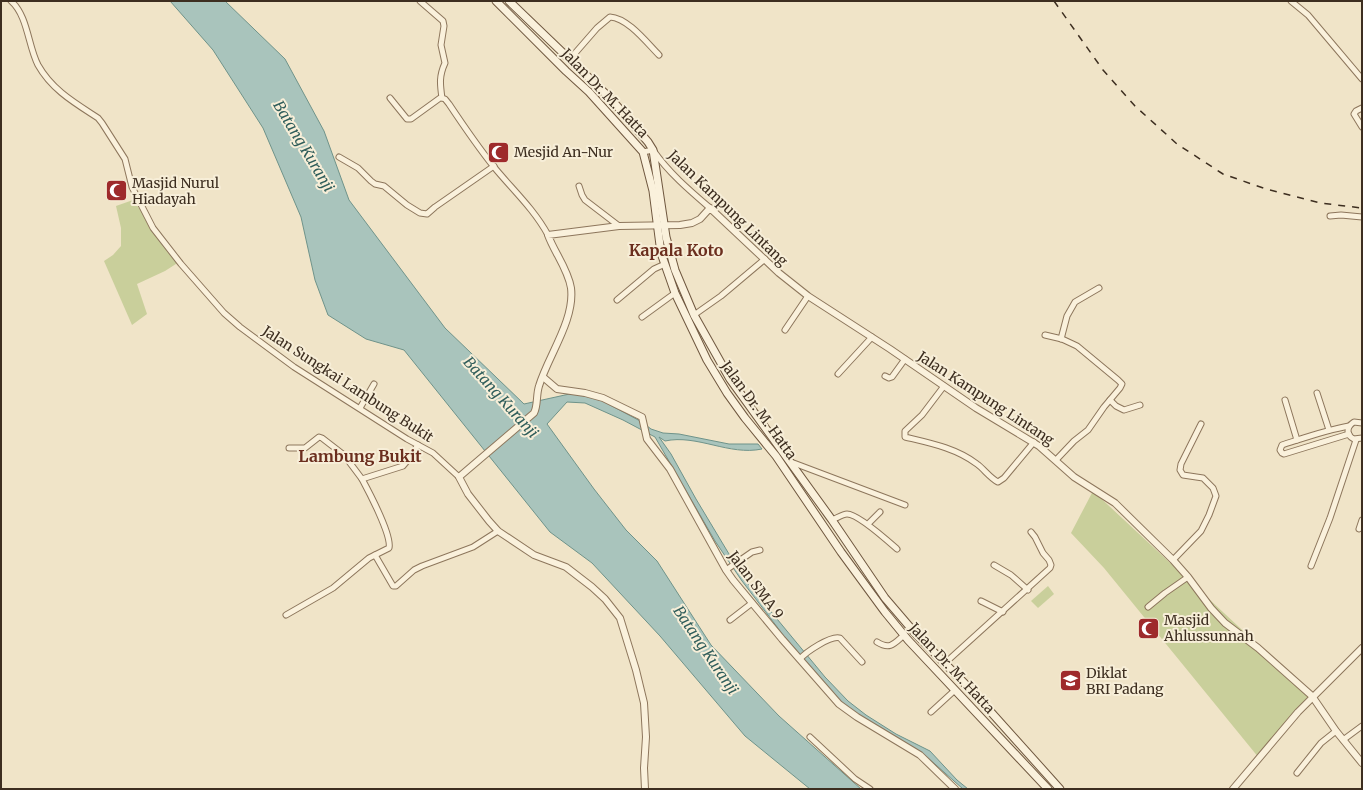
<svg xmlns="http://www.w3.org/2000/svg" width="1363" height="790" viewBox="0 0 1363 790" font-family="Merriweather,serif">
	<rect width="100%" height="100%" fill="#f0e4c8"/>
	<g fill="#c9cf9b">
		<path d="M 133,200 L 179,262 L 165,271 L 137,284 L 147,314 L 132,325 L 104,261 L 113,255 L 121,246 L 121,228 L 116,206 Z"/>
		<path d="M 1093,491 L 1314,697 L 1259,758 L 1104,568 L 1071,533 Z"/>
		<path d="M 1048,586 L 1054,594 L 1038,608 L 1031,601 Z"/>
	</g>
	<path fill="#a9c4bc" stroke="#6f938a" d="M 170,1 L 225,1 L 285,59 L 324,131 L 349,200 L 445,328 L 524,404 L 574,393 L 597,398 L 642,422 L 651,429 L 663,433 L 679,434 L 729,444 L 758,444 L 762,449 C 729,456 697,434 665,441 L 659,437 L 671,454 L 696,499 L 744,579 L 825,677 L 848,701 L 866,715 L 896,734 L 930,751 L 957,780 L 968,789 L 963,789 L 927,757 L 879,729 L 852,711 L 840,701 L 784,636 L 742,581 L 715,541 L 655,437 L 623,420 L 585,403 L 567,402 L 547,424 L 594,489 L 626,530 L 657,561 L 711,645 L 779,716 L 861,789 L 810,789 L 745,736 L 660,636 L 592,563 L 550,532 L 404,350 L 366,339 L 328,315 L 315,280 L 301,217 L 263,128 L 213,50 Z"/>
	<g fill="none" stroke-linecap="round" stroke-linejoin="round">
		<defs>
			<g id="minor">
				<path d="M 11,1 C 28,16 28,46 38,65 C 52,90 75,103 98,118 L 102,123 L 125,159 L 132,187 L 153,228 L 181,264 L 224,313 L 240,327 L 294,367 L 407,439 L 433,453 L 459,477"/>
				<path d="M 420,1 L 443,21 L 444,26 L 441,45 L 445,63 C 439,76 440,84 442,98 L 445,99 L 449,104 C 463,125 478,147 494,167 C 512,189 534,209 548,235"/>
				<path d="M 1291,1 L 1308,15 L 1362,79"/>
				<path d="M 570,59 L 597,28 L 610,17 C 628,18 647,43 659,55"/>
				<path d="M 390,98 L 407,119 L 411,119 L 440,98 L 442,98"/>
				<path d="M 1362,108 L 1356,111 L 1354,114 L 1362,127"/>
				<path d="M 643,152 L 653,150 C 668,172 689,190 710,208"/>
				<path d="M 339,157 L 358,168 L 371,181 L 375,184 L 384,186 L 407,205 L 420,213 L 427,214 L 435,207 L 494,166"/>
				<path d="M 579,186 L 582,195 L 585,200 L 619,226"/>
				<path d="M 1330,216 L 1341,215 L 1362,217"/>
				<path d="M 617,300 L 654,269 L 665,264"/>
				<path d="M 694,315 L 721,296 L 765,259"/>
				<path d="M 642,317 L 675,293"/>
				<path d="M 785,330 L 808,296"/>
				<path d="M 1045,335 L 1062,339 L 1077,346 L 1118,380 L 1122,384 L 1120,388 L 1104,407 L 1088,430 L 1074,441 L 1056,460"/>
				<path d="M 1061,339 L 1067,316 L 1075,302 L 1099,288"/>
				<path d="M 838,374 L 872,337"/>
				<path d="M 885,376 L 889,378 L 892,377 L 905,359"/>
				<path d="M 944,386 L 922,415 L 905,431 L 905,437 C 930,443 956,448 977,464 C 984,469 990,478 998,482 L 1004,478 L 1034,442"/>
				<path d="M 1317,393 L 1329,430"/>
				<path d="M 1110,400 L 1116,406 L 1124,410 L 1140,405"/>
				<path d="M 1285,400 L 1297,440"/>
				<path d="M 360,408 L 374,384"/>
				<path d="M 1362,423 L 1354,422 C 1346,427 1346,435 1354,439 L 1362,438"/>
				<path d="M 1349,434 L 1284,454 L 1282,453 L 1280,450 L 1282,445 C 1304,438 1326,430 1349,426"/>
				<path d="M 289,448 L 305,448 L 319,437 L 322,438 L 344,455 L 362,479 L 403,466 L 408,460 L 418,445"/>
				<path d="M 791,462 L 905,505"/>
				<path d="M 832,520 C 837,518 843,514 847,514 C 858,514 888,541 897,549"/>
				<path d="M 868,524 L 880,512"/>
				<path d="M 1359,529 L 1362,520"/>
				<path d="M 375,555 L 393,586 L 396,586 L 414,570 L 422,566 L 473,547 L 498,531"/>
				<path d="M 1173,560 L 1201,531 L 1209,515 L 1216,496 L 1213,488 L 1203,478 L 1183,475 L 1180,470 L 1181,464 L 1201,424"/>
				<path d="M 994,565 L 1011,575 L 1028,590"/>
				<path d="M 1311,566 L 1330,518 L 1356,440"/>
				<path d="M 726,570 L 752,552 L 760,550"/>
				<path d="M 981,601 L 1003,612"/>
				<path d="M 1148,607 L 1165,593 L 1188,577"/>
				<path d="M 286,615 L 333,588 L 369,558 L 389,548 C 392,536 369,492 362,479"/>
				<path d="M 730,620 L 752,603"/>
				<path d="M 877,642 C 890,650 894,644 904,635"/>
				<path d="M 800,659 C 806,652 831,635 840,638 L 862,662"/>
				<path d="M 944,664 L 1050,568 L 1051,565 L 1049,560 L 1043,553 L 1035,537 L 1031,532"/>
				<path d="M 931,712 L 955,690"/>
				<path d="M 810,737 L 855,779 L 870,789"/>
				<path d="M 1343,740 L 1362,726"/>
				<path d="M 1297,773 L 1321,743 L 1336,731"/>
			</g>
			<g id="tertiary">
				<path d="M 543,377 L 557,389 L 585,393 L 603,398 L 642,417 L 647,439 L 670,469 L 726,570 L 733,580 L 782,639 L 839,704 L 857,717 L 920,755 L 955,789"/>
				<path d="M 645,789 L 644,768 L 646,737 L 644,703 L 636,670 L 620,618 L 605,599 L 592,587 L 566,567 L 534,555 L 498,531 L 489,521 L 468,494 L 459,477 L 534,413 C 538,406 536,395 539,386 C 548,356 575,320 571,288 C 568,269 554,252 548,235 L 619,226 L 680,225 L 692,223 L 700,219 L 710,208 L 779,273 L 808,296 L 890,349 L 976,408 L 1039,446 L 1074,477 L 1115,503 L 1173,560 L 1188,577 L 1211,608 L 1225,623 L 1258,648 L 1312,696 L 1336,731 L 1362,763"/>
				<path d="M 1233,789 L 1298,712 L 1362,648"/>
			</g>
			<g id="secondary">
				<path d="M 496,1 L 566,71 L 589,92 L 643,152 L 653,191 L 661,253 L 675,293 L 707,360 L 727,393 L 745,418 L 776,456 L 841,552 L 885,612 L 908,640 L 1048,789"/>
				<path d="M 509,1 L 611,99 L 648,142 L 653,150 L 666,237 L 675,270 L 694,315 L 730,379 L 832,520 L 885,598 L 915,633 L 973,692 L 1060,789"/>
			</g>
		</defs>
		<use href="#minor" stroke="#8d765c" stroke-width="7"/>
		<use href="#tertiary" stroke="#8d765c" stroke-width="8"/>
		<use href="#secondary" stroke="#6f573f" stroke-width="9"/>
		<use href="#minor" stroke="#faf1dc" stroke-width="5"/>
		<use href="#tertiary" stroke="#faf1dc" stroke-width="6"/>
		<use href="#secondary" stroke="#faf1dc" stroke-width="7"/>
		<path stroke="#3d2e20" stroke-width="1.5" stroke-dasharray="7 7" stroke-linecap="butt" d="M 1054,1 L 1103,70 L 1135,106 L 1177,144 L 1223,174 L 1266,189 L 1320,203 L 1362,208"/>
	</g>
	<defs>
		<symbol id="mosque-square" viewBox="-11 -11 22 22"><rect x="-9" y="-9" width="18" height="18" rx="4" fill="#9e2a2b" stroke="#f7eed8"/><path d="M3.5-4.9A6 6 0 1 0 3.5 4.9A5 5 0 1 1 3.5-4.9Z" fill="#fff"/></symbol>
		<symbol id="school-square" viewBox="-11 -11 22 22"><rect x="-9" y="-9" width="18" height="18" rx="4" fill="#9e2a2b" stroke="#f7eed8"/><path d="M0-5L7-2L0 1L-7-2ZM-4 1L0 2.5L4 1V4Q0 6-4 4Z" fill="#fff"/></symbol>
	</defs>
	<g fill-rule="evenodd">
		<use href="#mosque-square" x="486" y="140" width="25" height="25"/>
		<use href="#mosque-square" x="104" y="178" width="25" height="25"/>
		<use href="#mosque-square" x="1136" y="616" width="25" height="25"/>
		<use href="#school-square" x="1058" y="668" width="25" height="25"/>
	</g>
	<g text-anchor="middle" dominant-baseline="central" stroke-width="4" stroke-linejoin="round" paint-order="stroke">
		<g font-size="14" fill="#3d2e20" stroke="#f7eed8">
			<text transform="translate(605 93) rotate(46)">Jalan Dr. M. Hatta</text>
			<text transform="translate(728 208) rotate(44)">Jalan Kampung Lintang</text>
			<text transform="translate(348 384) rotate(33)">Jalan Sungkai Lambung Bukit</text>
			<text transform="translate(986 398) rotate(33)">Jalan Kampung Lintang</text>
			<text transform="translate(759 410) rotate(54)">Jalan Dr. M. Hatta</text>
			<text transform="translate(756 585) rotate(53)">Jalan SMA 9</text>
			<text transform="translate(952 668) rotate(47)">Jalan Dr. M. Hatta</text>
		</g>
		<g font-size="14" fill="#3d2e20" stroke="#f7eed8" text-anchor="start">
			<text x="514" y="152">Mesjid An-Nur</text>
			<text x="132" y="183">Masjid Nurul<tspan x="132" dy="16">Hiadayah</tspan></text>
			<text x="1164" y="620">Masjid<tspan x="1164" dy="16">Ahlussunnah</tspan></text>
			<text x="1086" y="673">Diklat<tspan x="1086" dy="16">BRI Padang</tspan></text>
		</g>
		<g font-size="15" font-style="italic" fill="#2f5d5a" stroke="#f7eed8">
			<text transform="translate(304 146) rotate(59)">Batang Kuranji</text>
			<text transform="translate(501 397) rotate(48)">Batang Kuranji</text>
			<text transform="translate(706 650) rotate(56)">Batang Kuranji</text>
		</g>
		<g font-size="16" font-weight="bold" fill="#6b2e1e" stroke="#f7eed8">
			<text x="676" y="250">Kapala Koto</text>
			<text x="360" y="456">Lambung Bukit</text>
		</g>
	</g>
	<rect width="1363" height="790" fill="none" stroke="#3d2e20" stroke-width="4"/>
</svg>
